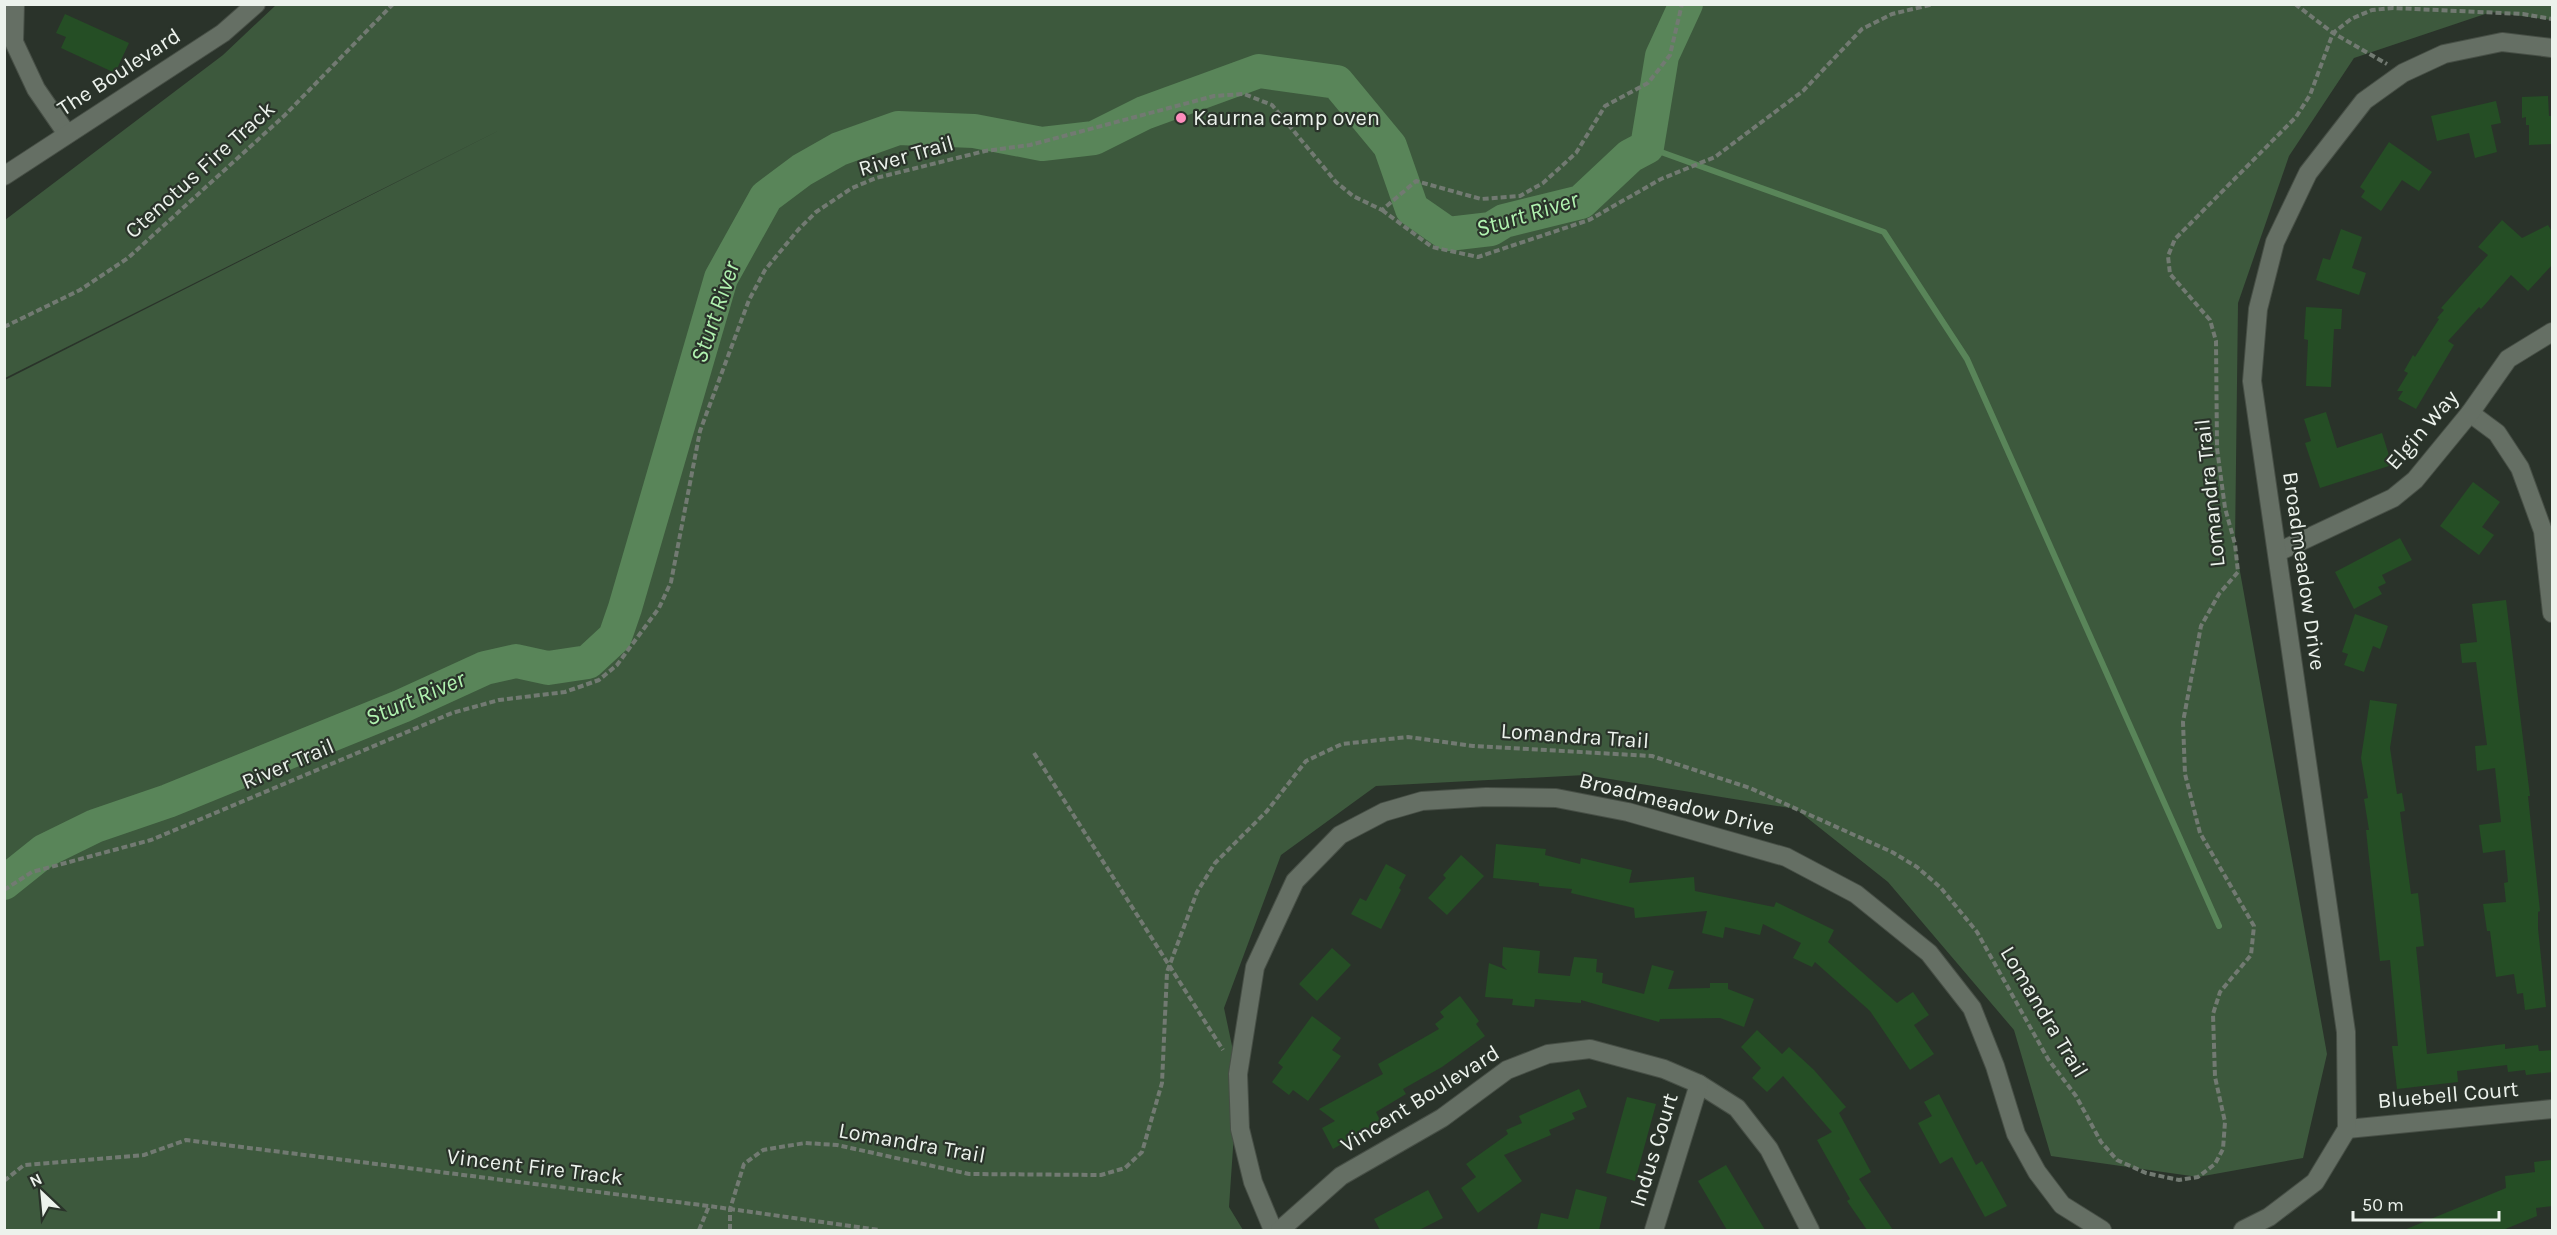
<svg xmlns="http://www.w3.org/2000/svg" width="2557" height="1235" viewBox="0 0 2557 1235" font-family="Karla,sans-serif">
	<rect width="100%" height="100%" fill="#2a332a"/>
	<path fill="#3d593d" d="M 276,5 L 2552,5 L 2552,20 L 2491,12 L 2354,58 L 2289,156 L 2238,303 L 2235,544 L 2327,1054 L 2303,1158 L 2198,1177 L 2051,1156 L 2014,1030 L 1888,882 L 1796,809 L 1585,775 L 1376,786 L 1281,855 L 1224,1008 L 1238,1074 L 1229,1207 L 1243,1230 L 5,1230 L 5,380 L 504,128 L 5,378 L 5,220 L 223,55 Z"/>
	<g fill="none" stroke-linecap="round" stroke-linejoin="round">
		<path stroke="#598559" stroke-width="6" d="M 1647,147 L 1884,232 L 1967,359 L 2219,926"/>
		<path stroke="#598559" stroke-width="34" d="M 4,883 L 44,851 L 95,826 L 168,801 L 402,706 L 485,668 L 516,661 L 548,668 L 588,662 L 615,637 L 625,608 L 721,278 L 766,197 L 802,170 L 839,149 L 898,128 L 974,131 L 1042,144 L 1094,138 L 1144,113 L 1259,71 L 1337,82 L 1390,146 L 1412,209 L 1448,234 L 1491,229 L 1504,221 L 1581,202 L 1630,156 L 1647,147 L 1662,56 L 1686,4"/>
	</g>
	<g fill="#254e25">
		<path d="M 65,14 L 129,43 L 115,73 L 61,48 L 66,37 L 56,33 Z"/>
		<path d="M 2548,96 L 2549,116 L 2553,116 L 2553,144 L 2529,145 L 2529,125 L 2526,125 L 2526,117 L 2522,118 L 2522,97 Z"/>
		<path d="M 2496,101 L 2501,123 L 2491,125 L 2497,152 L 2475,158 L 2469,133 L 2437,141 L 2431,116 Z"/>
		<path d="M 2389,142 L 2432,172 L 2419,191 L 2402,180 L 2381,211 L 2361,197 L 2365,191 L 2360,187 Z"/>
		<path d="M 2502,220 L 2522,238 L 2548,225 L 2553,233 L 2553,264 L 2528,291 L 2511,275 L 2481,309 L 2479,307 L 2448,341 L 2454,345 L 2416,409 L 2398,399 L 2403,391 L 2397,391 L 2408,373 L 2404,371 L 2413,355 L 2415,357 L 2439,319 L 2437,318 L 2444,310 L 2441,308 L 2488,255 L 2478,247 Z"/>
		<path d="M 2341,229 L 2362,237 L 2352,268 L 2366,273 L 2359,295 L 2316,280 L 2323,258 L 2330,260 Z"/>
		<path d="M 2306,307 L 2342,309 L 2341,329 L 2334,329 L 2331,387 L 2306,386 L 2308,340 L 2304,339 Z"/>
		<path d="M 2326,412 L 2337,448 L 2382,433 L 2392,465 L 2320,488 L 2305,443 L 2311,441 L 2304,419 Z"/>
		<path d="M 2473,482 L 2500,502 L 2482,527 L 2494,535 L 2479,555 L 2440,526 Z"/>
		<path d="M 2400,538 L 2412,560 L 2382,575 L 2386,583 L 2378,587 L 2382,594 L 2354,609 L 2335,572 Z"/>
		<path d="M 2506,600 L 2530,796 L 2528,796 L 2540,911 L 2538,912 L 2538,928 L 2546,1007 L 2525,1010 L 2523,993 L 2517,994 L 2514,974 L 2496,977 L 2490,931 L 2487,931 L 2483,904 L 2506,902 L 2504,883 L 2508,882 L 2505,850 L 2483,853 L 2479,825 L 2501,822 L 2495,768 L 2477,771 L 2475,746 L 2487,745 L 2476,662 L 2462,663 L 2460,644 L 2477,642 L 2472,604 Z"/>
		<path d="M 2355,614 L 2388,626 L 2380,649 L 2373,646 L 2364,672 L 2344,665 L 2348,654 L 2342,652 Z"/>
		<path d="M 2370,700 L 2397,704 L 2390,748 L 2397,794 L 2402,793 L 2405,811 L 2400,812 L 2411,894 L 2418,893 L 2424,946 L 2416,947 L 2427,1054 L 2505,1044 L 2505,1049 L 2538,1045 L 2539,1051 L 2553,1050 L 2553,1072 L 2526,1075 L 2525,1070 L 2508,1072 L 2507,1065 L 2457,1071 L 2458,1082 L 2397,1089 L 2392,1046 L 2398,1046 L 2390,960 L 2380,961 L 2366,830 L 2369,830 L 2364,799 L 2368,798 L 2361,758 Z"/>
		<path d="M 1496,844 L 1546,849 L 1545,855 L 1580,864 L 1581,858 L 1632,870 L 1629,883 L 1694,877 L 1695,891 L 1774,907 L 1776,902 L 1834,930 L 1828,942 L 1897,1003 L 1913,992 L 1929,1015 L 1914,1025 L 1934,1054 L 1910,1070 L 1870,1011 L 1815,962 L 1812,967 L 1793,958 L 1801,943 L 1763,924 L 1760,935 L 1725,927 L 1723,938 L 1702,933 L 1707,911 L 1635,918 L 1634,908 L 1571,893 L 1572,889 L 1539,886 L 1539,883 L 1493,878 Z"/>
		<path d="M 1461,855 L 1484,876 L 1447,915 L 1428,898 L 1446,878 L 1443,875 Z"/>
		<path d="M 1386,864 L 1406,875 L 1399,888 L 1401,890 L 1381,929 L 1351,914 L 1360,898 L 1366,901 Z"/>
		<path d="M 1503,947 L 1540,951 L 1538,973 L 1570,976 L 1574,957 L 1597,959 L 1596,972 L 1603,973 L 1602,983 L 1644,994 L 1652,965 L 1674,971 L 1668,989 L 1710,988 L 1710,983 L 1728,983 L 1728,989 L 1754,999 L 1744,1027 L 1720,1018 L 1660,1019 L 1659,1022 L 1581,1000 L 1581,1003 L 1535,999 L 1534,1007 L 1512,1005 L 1513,999 L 1485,997 L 1489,963 L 1507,970 L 1502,965 Z"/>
		<path d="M 1332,948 L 1351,965 L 1317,1001 L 1299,984 Z"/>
		<path d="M 1460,996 L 1479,1021 L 1476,1024 L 1485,1036 L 1442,1067 L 1403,1089 L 1406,1094 L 1376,1112 L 1381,1122 L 1377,1124 L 1379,1127 L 1360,1137 L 1359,1134 L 1333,1149 L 1322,1128 L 1335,1121 L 1319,1109 L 1383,1074 L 1378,1064 L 1439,1029 L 1435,1024 L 1444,1017 L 1440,1012 Z"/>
		<path d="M 1312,1016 L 1341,1038 L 1332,1050 L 1341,1056 L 1308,1101 L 1293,1090 L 1289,1095 L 1272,1082 L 1283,1067 L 1278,1063 Z"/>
		<path d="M 1757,1030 L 1782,1054 L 1789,1047 L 1814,1070 L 1846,1107 L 1839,1113 L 1871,1172 L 1859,1179 L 1893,1230 L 1867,1230 L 1847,1201 L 1850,1199 L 1817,1140 L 1832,1132 L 1783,1076 L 1767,1092 L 1752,1078 L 1761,1068 L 1741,1047 Z"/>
		<path d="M 1579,1089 L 1587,1107 L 1572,1113 L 1575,1119 L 1549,1130 L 1551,1135 L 1504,1155 L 1522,1181 L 1478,1213 L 1461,1188 L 1476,1177 L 1466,1164 L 1508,1134 L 1506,1130 L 1522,1123 L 1519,1116 Z"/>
		<path d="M 1939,1094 L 1976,1165 L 1982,1161 L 2007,1206 L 1985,1217 L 1952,1157 L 1940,1164 L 1918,1123 L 1932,1116 L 1924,1102 Z"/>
		<path d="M 1627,1097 L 1656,1104 L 1635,1181 L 1606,1173 Z"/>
		<path d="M 2551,1160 L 2553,1206 L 2536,1208 L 2537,1216 L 2503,1230 L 2404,1230 L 2506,1188 L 2505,1176 L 2535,1172 L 2534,1162 Z"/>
		<path d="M 1726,1165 L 1765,1230 L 1727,1230 L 1698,1181 Z"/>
		<path d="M 1576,1189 L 1607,1197 L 1599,1230 L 1537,1230 L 1541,1213 L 1568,1219 Z"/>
		<path d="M 1428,1190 L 1443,1218 L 1419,1230 L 1380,1230 L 1374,1219 Z"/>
	</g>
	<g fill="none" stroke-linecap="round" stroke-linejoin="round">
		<defs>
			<g id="minor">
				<path d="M 15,4 L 14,42 L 36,89 L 67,134"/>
				<path d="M 4,176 L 223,33 L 256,4"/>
				<path d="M 2470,413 L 2497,433 L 2520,468 L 2543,531 L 2552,613"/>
				<path d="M 2278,552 L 2393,498 L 2415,480 L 2470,413 L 2508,359 L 2552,332"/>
				<path d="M 2347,1129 L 2552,1109"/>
				<path d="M 1273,1230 L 1253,1182 L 1240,1129 L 1238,1074 L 1255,967 L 1295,881 L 1340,835 L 1384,812 L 1422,801 L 1486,797 L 1556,798 L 1628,812 L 1786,857 L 1856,894 L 1929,953 L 1972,1008 L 1995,1066 L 2016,1134 L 2037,1172 L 2062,1205 L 2102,1230"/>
				<path d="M 1280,1230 L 1341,1176 L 1442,1118 L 1507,1070 L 1548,1054 L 1590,1049 L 1664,1069 L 1699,1084 L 1737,1108 L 1769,1149 L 1810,1230"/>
				<path d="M 1654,1230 L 1699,1084"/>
				<path d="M 2243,1230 L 2269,1217 L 2315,1182 L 2347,1129 L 2346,1032 L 2252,381 L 2258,309 L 2275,242 L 2308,173 L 2364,101 L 2403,73 L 2444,54 L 2502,42 L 2552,48"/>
			</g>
		</defs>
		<use href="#minor" stroke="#474f46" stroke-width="20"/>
		<g stroke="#727a72" stroke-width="4" stroke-dasharray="6 3" stroke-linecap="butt">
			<path d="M 2295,4 L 2333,33 L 2387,64"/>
			<path d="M 1382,210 L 1432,247 L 1478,257 L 1589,220 L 1661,179 L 1715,157 L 1803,91 L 1862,29 L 1892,14 L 1934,4"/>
			<path d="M 4,327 L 80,290 L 128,258 L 285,115 L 393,4"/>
			<path d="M 1034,753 L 1223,1050"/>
			<path d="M 4,890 L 32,872 L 151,840 L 452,713 L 499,700 L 565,692 L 599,680 L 617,665 L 659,608 L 671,582 L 700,431 L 749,300 L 765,270 L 798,230 L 816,212 L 852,188 L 876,178 L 985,151 L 1030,145 L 1214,96 L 1244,94 L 1272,105 L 1336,182 L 1353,196 L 1382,210 L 1416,181 L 1481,199 L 1520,196 L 1543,183 L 1576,153 L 1605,106 L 1648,83 L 1660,68 L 1670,55 L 1682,4"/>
			<path d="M 4,1181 L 24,1165 L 144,1155 L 186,1140 L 709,1206 L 879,1230"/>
			<path d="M 699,1230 L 709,1206"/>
			<path d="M 730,1230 L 730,1209 L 744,1164 L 763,1150 L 805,1143 L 837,1145 L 969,1174 L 1101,1175 L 1125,1168 L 1142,1152 L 1162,1083 L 1167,972 L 1197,892 L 1215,863 L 1267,811 L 1306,761 L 1342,744 L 1408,737 L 1473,746 L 1652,756 L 1750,788 L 1892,852 L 1917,867 L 1941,888 L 1977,932 L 2048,1059 L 2076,1096 L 2101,1142 L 2117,1160 L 2146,1173 L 2179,1180 L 2198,1177 L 2215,1164 L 2223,1149 L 2225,1122 L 2215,1077 L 2213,1014 L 2220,992 L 2251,955 L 2254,926 L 2200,833 L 2185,774 L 2183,722 L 2201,626 L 2219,594 L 2238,572 L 2235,544 L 2225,508 L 2217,448 L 2216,341 L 2210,320 L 2170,274 L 2168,256 L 2175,239 L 2296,117 L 2310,95 L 2333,33 L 2351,19 L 2372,10 L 2393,8 L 2523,14 L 2552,19"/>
		</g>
		<use href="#minor" stroke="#656f64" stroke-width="18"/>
	</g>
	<circle fill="#fe8ebd" stroke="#2a332a" stroke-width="2" cx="1181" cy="118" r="6"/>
	<g text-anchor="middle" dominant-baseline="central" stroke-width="4.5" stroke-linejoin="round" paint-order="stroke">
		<g font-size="22" fill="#ecf2ec" stroke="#2a332a">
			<text transform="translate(119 72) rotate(-33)">The Boulevard</text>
			<text transform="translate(906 156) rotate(-16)">River Trail</text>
			<text transform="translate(200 170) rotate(-42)">Ctenotus Fire Track</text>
			<text transform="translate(2422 430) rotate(-49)">Elgin Way</text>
			<text transform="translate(2210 493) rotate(-96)">Lomandra Trail</text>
			<text transform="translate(2304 571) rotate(82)">Broadmeadow Drive</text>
			<text transform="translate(1575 736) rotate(4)">Lomandra Trail</text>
			<text transform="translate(288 764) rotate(-23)">River Trail</text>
			<text transform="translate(1677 804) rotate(14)">Broadmeadow Drive</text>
			<text transform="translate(2044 1012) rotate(59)">Lomandra Trail</text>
			<text transform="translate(2448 1095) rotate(-5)">Bluebell Court</text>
			<text transform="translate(1420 1099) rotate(-32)">Vincent Boulevard</text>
			<text transform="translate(912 1143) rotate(10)">Lomandra Trail</text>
			<text transform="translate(1654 1150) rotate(-73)">Indus Court</text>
			<text transform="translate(535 1167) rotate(7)">Vincent Fire Track</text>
		</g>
		<g font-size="22" fill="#ecf2ec" stroke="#2a332a" text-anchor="start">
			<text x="1193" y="118">Kaurna camp oven</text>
		</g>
		<g font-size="24" font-style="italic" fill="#b1f3b0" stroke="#2a332a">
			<text transform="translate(1527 214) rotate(-17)">Sturt River</text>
			<text transform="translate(715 312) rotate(-71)">Sturt River</text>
			<text transform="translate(415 698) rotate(-23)">Sturt River</text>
		</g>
	</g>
	<rect width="2557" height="1235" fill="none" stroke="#ecf2ec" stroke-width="12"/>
	<g transform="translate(42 1193) rotate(334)" stroke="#2a332a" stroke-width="4.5" paint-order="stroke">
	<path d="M0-4.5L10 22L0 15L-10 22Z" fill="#ecf2ec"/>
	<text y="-9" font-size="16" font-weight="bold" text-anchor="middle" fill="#ecf2ec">N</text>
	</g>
	<path d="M2353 1211v9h146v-9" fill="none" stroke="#ecf2ec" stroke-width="3"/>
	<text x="2362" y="1211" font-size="18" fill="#ecf2ec" stroke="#2a332a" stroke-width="4.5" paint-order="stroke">50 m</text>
</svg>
